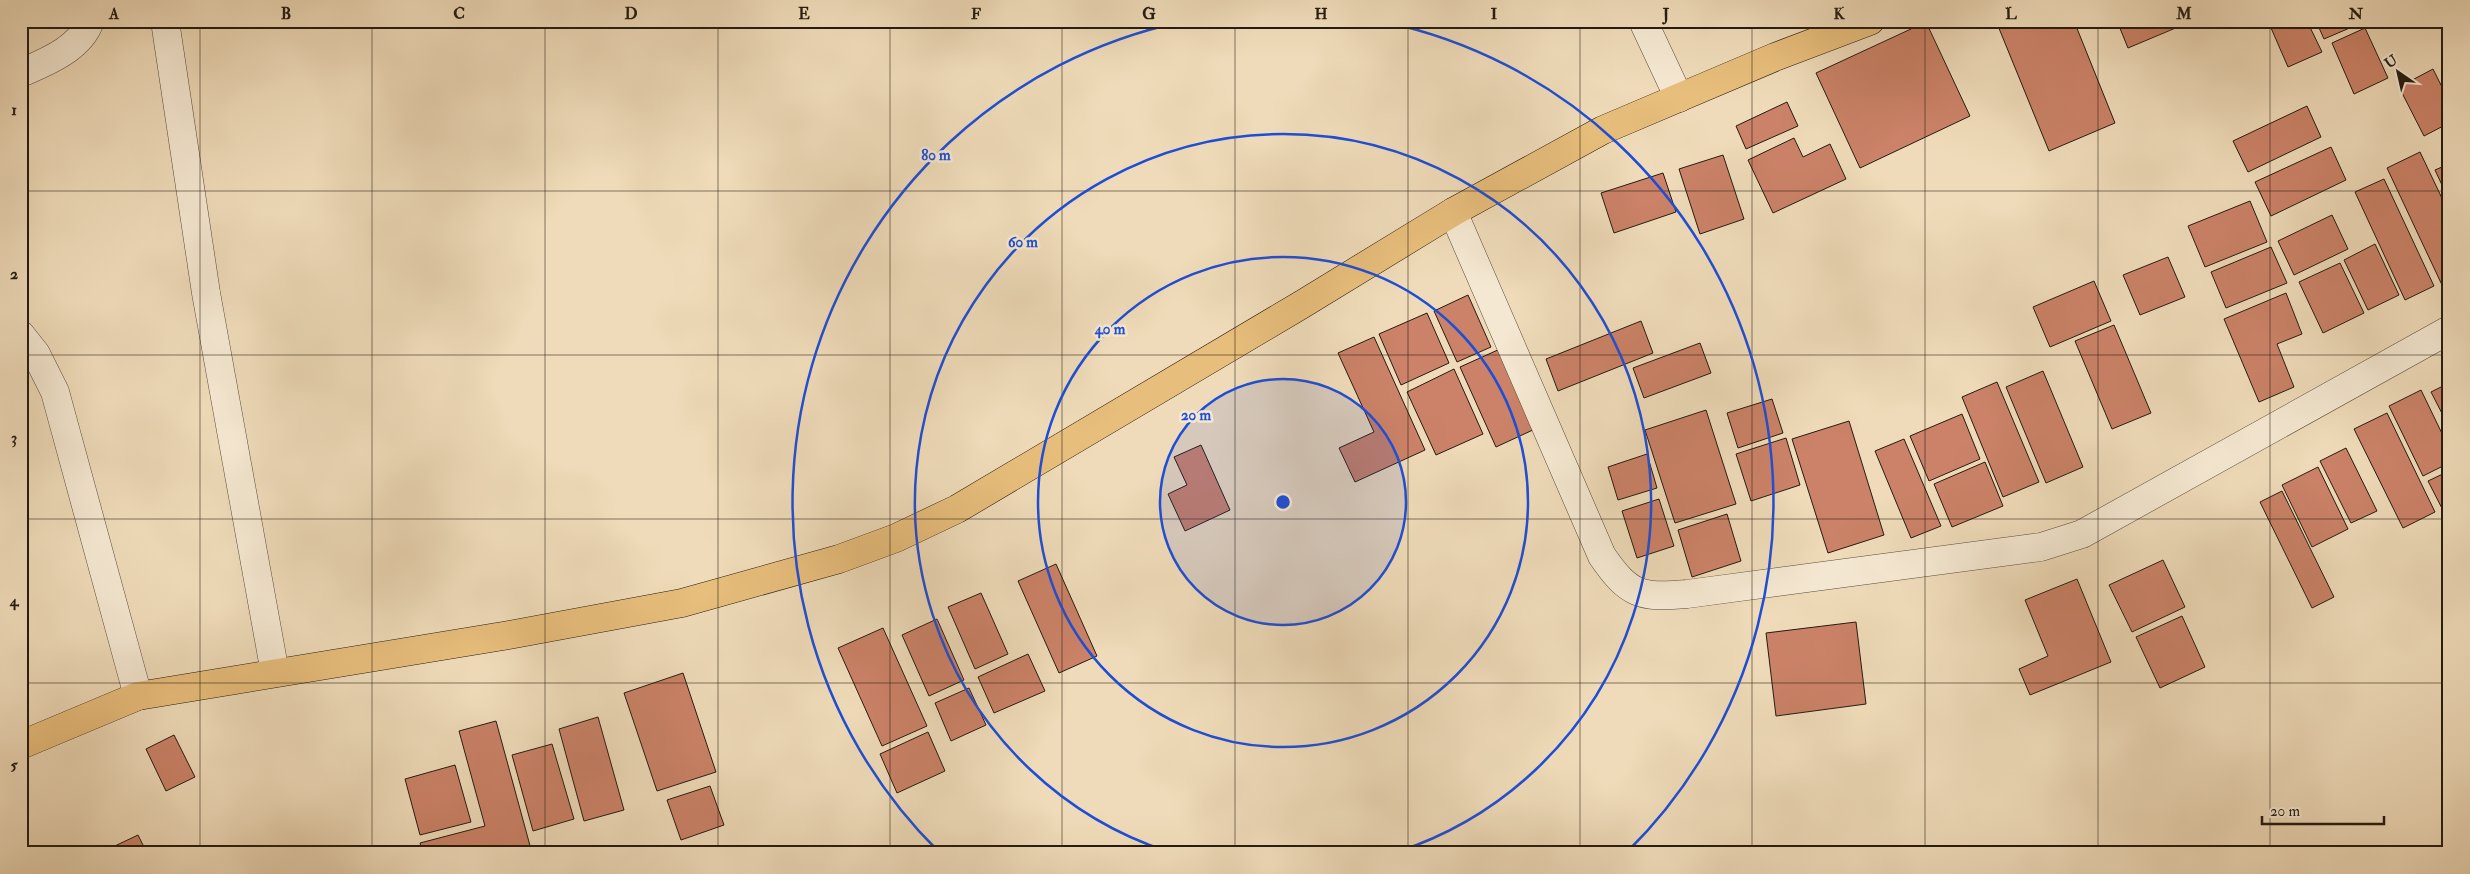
<svg xmlns="http://www.w3.org/2000/svg" width="2470" height="874" viewBox="0 0 2470 874" font-family="'IM FELL Double Pica',serif">
	<rect width="100%" height="100%" fill="#efdbb9"/>
	<filter id="stains"><feTurbulence type="fractalNoise" baseFrequency=".004" numOctaves="4"/><feColorMatrix values="0 0 0 0 .2 0 0 0 0 .09 0 0 0 0 .02 0 0 0 .5 -.17"/></filter>
	<radialGradient id="worn" r=".72"><stop offset=".6" stop-color="#630" stop-opacity="0"/><stop offset="1" stop-color="#630" stop-opacity=".3"/></radialGradient>
	<g fill="#cb8268" stroke="#241b11">
		<path d="M 1996,21 L 2074,21 L 2115,123 L 2049,151 Z"/>
		<path d="M 2117,21 L 2176,21 L 2178,27 L 2128,48 Z"/>
		<path d="M 2268,21 L 2307,21 L 2322,52 L 2288,67 Z"/>
		<path d="M 2316,21 L 2349,21 L 2352,27 L 2324,39 Z"/>
		<path d="M 1926,22 L 1970,116 L 1860,168 L 1816,73 Z"/>
		<path d="M 2365,28 L 2388,78 L 2354,94 L 2332,43 Z"/>
		<path d="M 2433,69 L 2449,101 L 2449,123 L 2424,136 L 2399,87 Z"/>
		<path d="M 1787,102 L 1798,126 L 1746,149 L 1736,126 Z"/>
		<path d="M 2307,106 L 2321,137 L 2248,172 L 2233,141 Z"/>
		<path d="M 1794,138 L 1803,157 L 1830,144 L 1846,179 L 1773,213 L 1748,160 Z"/>
		<path d="M 2331,147 L 2346,180 L 2271,216 L 2255,182 Z"/>
		<path d="M 2420,152 L 2449,213 L 2449,282 L 2442,285 L 2387,168 Z"/>
		<path d="M 1723,155 L 1744,219 L 1700,234 L 1679,169 Z"/>
		<path d="M 2449,164 L 2449,200 L 2435,170 Z"/>
		<path d="M 1663,173 L 1676,212 L 1614,233 L 1601,193 Z"/>
		<path d="M 2384,179 L 2434,286 L 2405,300 L 2355,192 Z"/>
		<path d="M 2250,201 L 2267,242 L 2205,267 L 2188,226 Z"/>
		<path d="M 2332,215 L 2348,249 L 2294,275 L 2278,241 Z"/>
		<path d="M 2375,244 L 2399,295 L 2368,310 L 2344,260 Z"/>
		<path d="M 2271,247 L 2287,283 L 2226,308 L 2211,272 Z"/>
		<path d="M 2168,257 L 2185,297 L 2140,315 L 2123,275 Z"/>
		<path d="M 2340,263 L 2364,313 L 2323,333 L 2299,282 Z"/>
		<path d="M 2094,281 L 2111,321 L 2050,347 L 2033,307 Z"/>
		<path d="M 2286,293 L 2302,334 L 2277,344 L 2294,387 L 2259,402 L 2224,319 Z"/>
		<path d="M 1468,295 L 1491,347 L 1457,362 L 1434,311 Z"/>
		<path d="M 1427,313 L 1449,363 L 1401,385 L 1379,334 Z"/>
		<path d="M 1641,321 L 1653,353 L 1558,391 L 1546,359 Z"/>
		<path d="M 2114,325 L 2151,413 L 2112,429 L 2075,341 Z"/>
		<path d="M 1374,337 L 1425,450 L 1355,482 L 1339,448 L 1374,432 L 1338,353 Z"/>
		<path d="M 1700,343 L 1711,373 L 1644,398 L 1633,368 Z"/>
		<path d="M 1500,349 L 1535,429 L 1496,447 L 1460,367 Z"/>
		<path d="M 1454,369 L 1483,434 L 1436,455 L 1407,392 Z"/>
		<path d="M 2043,371 L 2083,467 L 2046,483 L 2006,387 Z"/>
		<path d="M 1997,382 L 2039,482 L 2003,497 L 1962,397 Z"/>
		<path d="M 2449,383 L 2449,427 L 2431,392 Z"/>
		<path d="M 2421,390 L 2449,448 L 2449,463 L 2423,476 L 2389,406 Z"/>
		<path d="M 1772,399 L 1783,433 L 1738,448 L 1727,413 Z"/>
		<path d="M 1706,410 L 1736,504 L 1675,523 L 1645,430 Z"/>
		<path d="M 2387,413 L 2435,512 L 2403,528 L 2354,429 Z"/>
		<path d="M 1962,414 L 1980,459 L 1929,481 L 1910,436 Z"/>
		<path d="M 1849,421 L 1884,535 L 1828,553 L 1792,439 Z"/>
		<path d="M 1786,438 L 1800,485 L 1751,501 L 1736,454 Z"/>
		<path d="M 1904,439 L 1941,526 L 1911,538 L 1875,451 Z"/>
		<path d="M 1201,445 L 1230,510 L 1185,531 L 1168,494 L 1187,485 L 1174,457 Z"/>
		<path d="M 2346,448 L 2377,511 L 2351,523 L 2320,461 Z"/>
		<path d="M 1647,454 L 1657,488 L 1618,500 L 1608,467 Z"/>
		<path d="M 1985,462 L 2003,506 L 1952,527 L 1934,484 Z"/>
		<path d="M 2318,467 L 2348,529 L 2312,547 L 2282,485 Z"/>
		<path d="M 2449,471 L 2449,522 L 2428,481 Z"/>
		<path d="M 2282,491 L 2334,597 L 2312,608 L 2260,502 Z"/>
		<path d="M 1659,499 L 1674,546 L 1637,558 L 1622,511 Z"/>
		<path d="M 1727,514 L 1741,561 L 1692,577 L 1678,530 Z"/>
		<path d="M 2163,560 L 2185,607 L 2132,632 L 2109,585 Z"/>
		<path d="M 1056,564 L 1097,656 L 1059,673 L 1018,581 Z"/>
		<path d="M 2077,579 L 2111,662 L 2030,695 L 2019,669 L 2048,656 L 2025,600 Z"/>
		<path d="M 981,593 L 1008,654 L 975,669 L 948,607 Z"/>
		<path d="M 2182,616 L 2205,667 L 2160,688 L 2136,637 Z"/>
		<path d="M 937,619 L 964,680 L 929,696 L 902,635 Z"/>
		<path d="M 1856,622 L 1866,704 L 1776,716 L 1766,633 Z"/>
		<path d="M 883,628 L 927,726 L 882,746 L 838,648 Z"/>
		<path d="M 1028,654 L 1045,691 L 994,713 L 978,677 Z"/>
		<path d="M 683,673 L 716,772 L 657,791 L 624,693 Z"/>
		<path d="M 969,688 L 986,725 L 951,741 L 935,703 Z"/>
		<path d="M 598,717 L 624,810 L 584,821 L 559,729 Z"/>
		<path d="M 496,721 L 532,853 L 423,853 L 420,843 L 485,826 L 459,731 Z"/>
		<path d="M 928,732 L 945,771 L 897,793 L 880,754 Z"/>
		<path d="M 174,735 L 195,777 L 166,791 L 146,749 Z"/>
		<path d="M 552,744 L 574,819 L 533,831 L 512,755 Z"/>
		<path d="M 455,765 L 471,822 L 420,835 L 405,779 Z"/>
		<path d="M 710,786 L 724,825 L 681,840 L 667,800 Z"/>
		<path d="M 138,835 L 147,853 L 100,853 Z"/>
	</g>
	<g fill="none" stroke-linecap="round" stroke-linejoin="round">
		<defs>
			<g id="minor">
				<path d="M 165,21 L 206,293 L 275,673"/>
				<path d="M 1643,21 L 1679,98"/>
				<path d="M 21,73 C 46,62 80,49 90,21"/>
				<path d="M 1453,212 L 1602,556 C 1629,595 1640,598 1687,594 L 2041,547 L 2082,534 L 2449,330"/>
				<path d="M 21,335 L 36,354 L 55,392 L 138,696"/>
			</g>
			<path id="major" d="M 21,745 L 138,696 L 509,635 L 682,603 L 839,559 L 896,538 L 957,509 L 1301,305 L 1453,212 L 1603,130 L 1775,57 L 1870,21"/>
		</defs>
		<use href="#minor" stroke="#574b3b" stroke-width="29"/>
		<use href="#major" stroke="#241b11" stroke-width="29"/>
		<use href="#minor" stroke="#f5e8d2" stroke-width="28"/>
		<use href="#major" stroke="#e8be7c" stroke-width="28"/>
	</g>
	<path fill="none" stroke="#241b11" stroke-width="1" stroke-opacity="0.55" d="M 200,21 L 200,853M 372,21 L 372,853M 545,21 L 545,853M 718,21 L 718,853M 890,21 L 890,853M 1062,21 L 1062,853M 1235,21 L 1235,853M 1408,21 L 1408,853M 1580,21 L 1580,853M 1752,21 L 1752,853M 1925,21 L 1925,853M 2098,21 L 2098,853M 2270,21 L 2270,853M 21,191 L 2449,191M 21,355 L 2449,355M 21,519 L 2449,519M 21,683 L 2449,683"/>
	<circle cx="1283" cy="502" r="123" fill="#1d4ed8" fill-opacity=".12"/>
	<g fill="none" stroke="#1d4ed8" stroke-width="2.5">
		<circle cx="1283" cy="502" r="123"/>
		<circle cx="1283" cy="502" r="245"/>
		<path d="M1169 852A368 368 0 1 1 1397 852"/>
		<path d="M939 852A491 491 0 0 1 1181 22M1385 22A491 491 0 0 1 1627 852"/>
	</g>
	<circle cx="1283" cy="502" r="8" fill="#1d4ed8" stroke="#f5e8d2" stroke-width="2.5"/>
	<g font-size="15" text-anchor="middle" font-weight="bold" fill="#1d4ed8" stroke="#f5e8d2" stroke-width="5" stroke-linejoin="round" paint-order="stroke">
		<text x="936" y="160">80 m</text>
		<text x="1023" y="247">60 m</text>
		<text x="1110" y="334">40 m</text>
		<text x="1196" y="420">20 m</text>
	</g>
	<rect width="2470" height="874" fill="none" stroke="#efdbb9" stroke-width="55"/>
	<g transform="translate(2398 72) rotate(326)" stroke="#f5e8d2" stroke-width="4" paint-order="stroke">
	<path d="M0-4L9 19L0 12L-9 19Z" fill="#241b11"/>
	<text y="-8" font-size="14" font-weight="bold" text-anchor="middle" fill="#241b11">U</text>
	</g>
	<path d="M2262 816v8h122v-8" fill="none" stroke="#241b11" stroke-width="2.5"/>
	<text x="2270" y="816" font-size="15" fill="#241b11" stroke="#f5e8d2" stroke-width="4" paint-order="stroke">20 m</text>
	<rect x="28" y="28" width="2414" height="818" fill="none" stroke="#241b11" stroke-width="2"/>
	<g font-size="16" text-anchor="middle" font-weight="bold" fill="#241b11">
		<text x="114" y="19">A</text>
		<text x="286" y="19">B</text>
		<text x="459" y="19">C</text>
		<text x="631" y="19">D</text>
		<text x="804" y="19">E</text>
		<text x="976" y="19">F</text>
		<text x="1149" y="19">G</text>
		<text x="1321" y="19">H</text>
		<text x="1494" y="19">I</text>
		<text x="1666" y="19">J</text>
		<text x="1839" y="19">K</text>
		<text x="2011" y="19">L</text>
		<text x="2184" y="19">M</text>
		<text x="2356" y="19">N</text>
		<text x="14" y="115">1</text>
		<text x="14" y="279">2</text>
		<text x="14" y="443">3</text>
		<text x="14" y="606">4</text>
		<text x="14" y="770">5</text>
	</g>
	<rect width="100%" height="100%" filter="url(#stains)"/>
	<rect width="100%" height="100%" fill="url(#worn)"/>
</svg>
